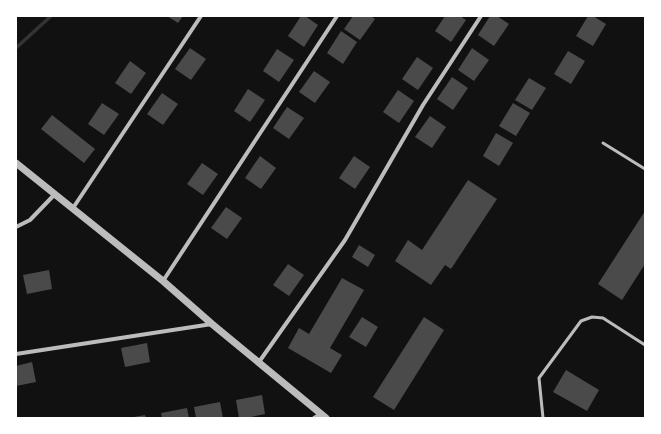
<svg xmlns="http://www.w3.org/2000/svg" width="661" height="434" viewBox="0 0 661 434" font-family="'Golos Text',sans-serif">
	<rect width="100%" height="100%" fill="#111"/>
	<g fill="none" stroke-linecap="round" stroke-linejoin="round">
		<path stroke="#333" stroke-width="3.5" d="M 16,48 L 51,16"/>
	</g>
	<g fill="#4a4a4a">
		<path d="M 167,16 L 183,16 L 178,23 Z"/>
		<path d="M 301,16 L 305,16 L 318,25 L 304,47 L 288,36 Z"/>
		<path d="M 353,16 L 371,16 L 375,19 L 360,40 L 344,29 Z"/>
		<path d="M 445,16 L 460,16 L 466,20 L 451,42 L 435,31 Z"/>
		<path d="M 490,16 L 497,16 L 509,24 L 494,46 L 478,35 Z"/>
		<path d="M 588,16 L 593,16 L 606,24 L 593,46 L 576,36 Z"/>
		<path d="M 341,31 L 357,42 L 343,64 L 327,53 Z"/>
		<path d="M 190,48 L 206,59 L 191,80 L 175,69 Z"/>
		<path d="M 472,48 L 489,60 L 474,81 L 458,70 Z"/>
		<path d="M 277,49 L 294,60 L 279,82 L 263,71 Z"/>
		<path d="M 568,51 L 585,61 L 571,84 L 554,74 Z"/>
		<path d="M 417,57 L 433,68 L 418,90 L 402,79 Z"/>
		<path d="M 130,61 L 146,73 L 131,94 L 115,83 Z"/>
		<path d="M 314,71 L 330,82 L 315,103 L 299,92 Z"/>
		<path d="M 452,77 L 468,88 L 453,110 L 437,99 Z"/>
		<path d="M 529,78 L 546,88 L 532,110 L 515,100 Z"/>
		<path d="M 248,89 L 265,100 L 250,122 L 234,111 Z"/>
		<path d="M 398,90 L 414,101 L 399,123 L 383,112 Z"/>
		<path d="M 162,93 L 178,104 L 163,125 L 147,114 Z"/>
		<path d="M 102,103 L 119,114 L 104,135 L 88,124 Z"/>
		<path d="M 513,103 L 530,113 L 516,136 L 499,126 Z"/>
		<path d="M 287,107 L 304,118 L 289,139 L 273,128 Z"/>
		<path d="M 52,115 L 95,149 L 84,163 L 41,129 Z"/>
		<path d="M 430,116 L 446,127 L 432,148 L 415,137 Z"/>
		<path d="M 496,133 L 513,143 L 499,166 L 483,156 Z"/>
		<path d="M 260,156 L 276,168 L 261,189 L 245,178 Z"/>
		<path d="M 354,156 L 370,167 L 355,189 L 339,178 Z"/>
		<path d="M 202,163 L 218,174 L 203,195 L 187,184 Z"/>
		<path d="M 468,180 L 497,199 L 451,269 L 445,265 L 431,285 L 395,261 L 408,240 L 422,250 Z"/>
		<path d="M 226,207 L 242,218 L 227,239 L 211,228 Z"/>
		<path d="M 645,211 L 645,264 L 622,300 L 598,284 Z"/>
		<path d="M 359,245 L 375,255 L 368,267 L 352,257 Z"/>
		<path d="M 288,264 L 304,275 L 289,296 L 273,285 Z"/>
		<path d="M 49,270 L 52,289 L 27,294 L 23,275 Z"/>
		<path d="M 342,278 L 364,290 L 330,348 L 342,355 L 331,373 L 288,348 L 299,328 L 309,334 Z"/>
		<path d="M 362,317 L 378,327 L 366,347 L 349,337 Z"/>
		<path d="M 424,317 L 444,330 L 394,410 L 373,397 Z"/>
		<path d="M 147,343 L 150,362 L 125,367 L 121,348 Z"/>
		<path d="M 32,362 L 36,382 L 16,386 L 16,366 Z"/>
		<path d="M 566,370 L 599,390 L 587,411 L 553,392 Z"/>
		<path d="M 262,395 L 265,414 L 246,418 L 239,418 L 236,400 Z"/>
		<path d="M 220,402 L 223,418 L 196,418 L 194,407 Z"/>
		<path d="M 187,408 L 189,418 L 162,418 L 161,413 Z"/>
		<path d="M 145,415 L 146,418 L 134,418 L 134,417 Z"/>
	</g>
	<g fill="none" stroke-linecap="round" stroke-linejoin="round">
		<g stroke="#bcbcbc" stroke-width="3">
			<path d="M 603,143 L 645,169"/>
			<path d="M 543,418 L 539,378 L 581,321 L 592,317 L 603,318 L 645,345"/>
		</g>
		<g stroke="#bcbcbc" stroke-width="4">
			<path d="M 73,208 L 201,16"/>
			<path d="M 16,227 L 30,220 L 55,194"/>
			<path d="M 163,281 L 337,16"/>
			<path d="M 16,354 L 212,324"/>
			<path d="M 259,362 L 345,240 L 423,105 L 481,16"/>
			<path d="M 314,418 L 321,414"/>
		</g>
		<path stroke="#bcbcbc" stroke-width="7" d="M 16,163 L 163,281 L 212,324 L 326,418"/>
	</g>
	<rect width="661" height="434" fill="none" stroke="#ffffff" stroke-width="34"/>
</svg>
